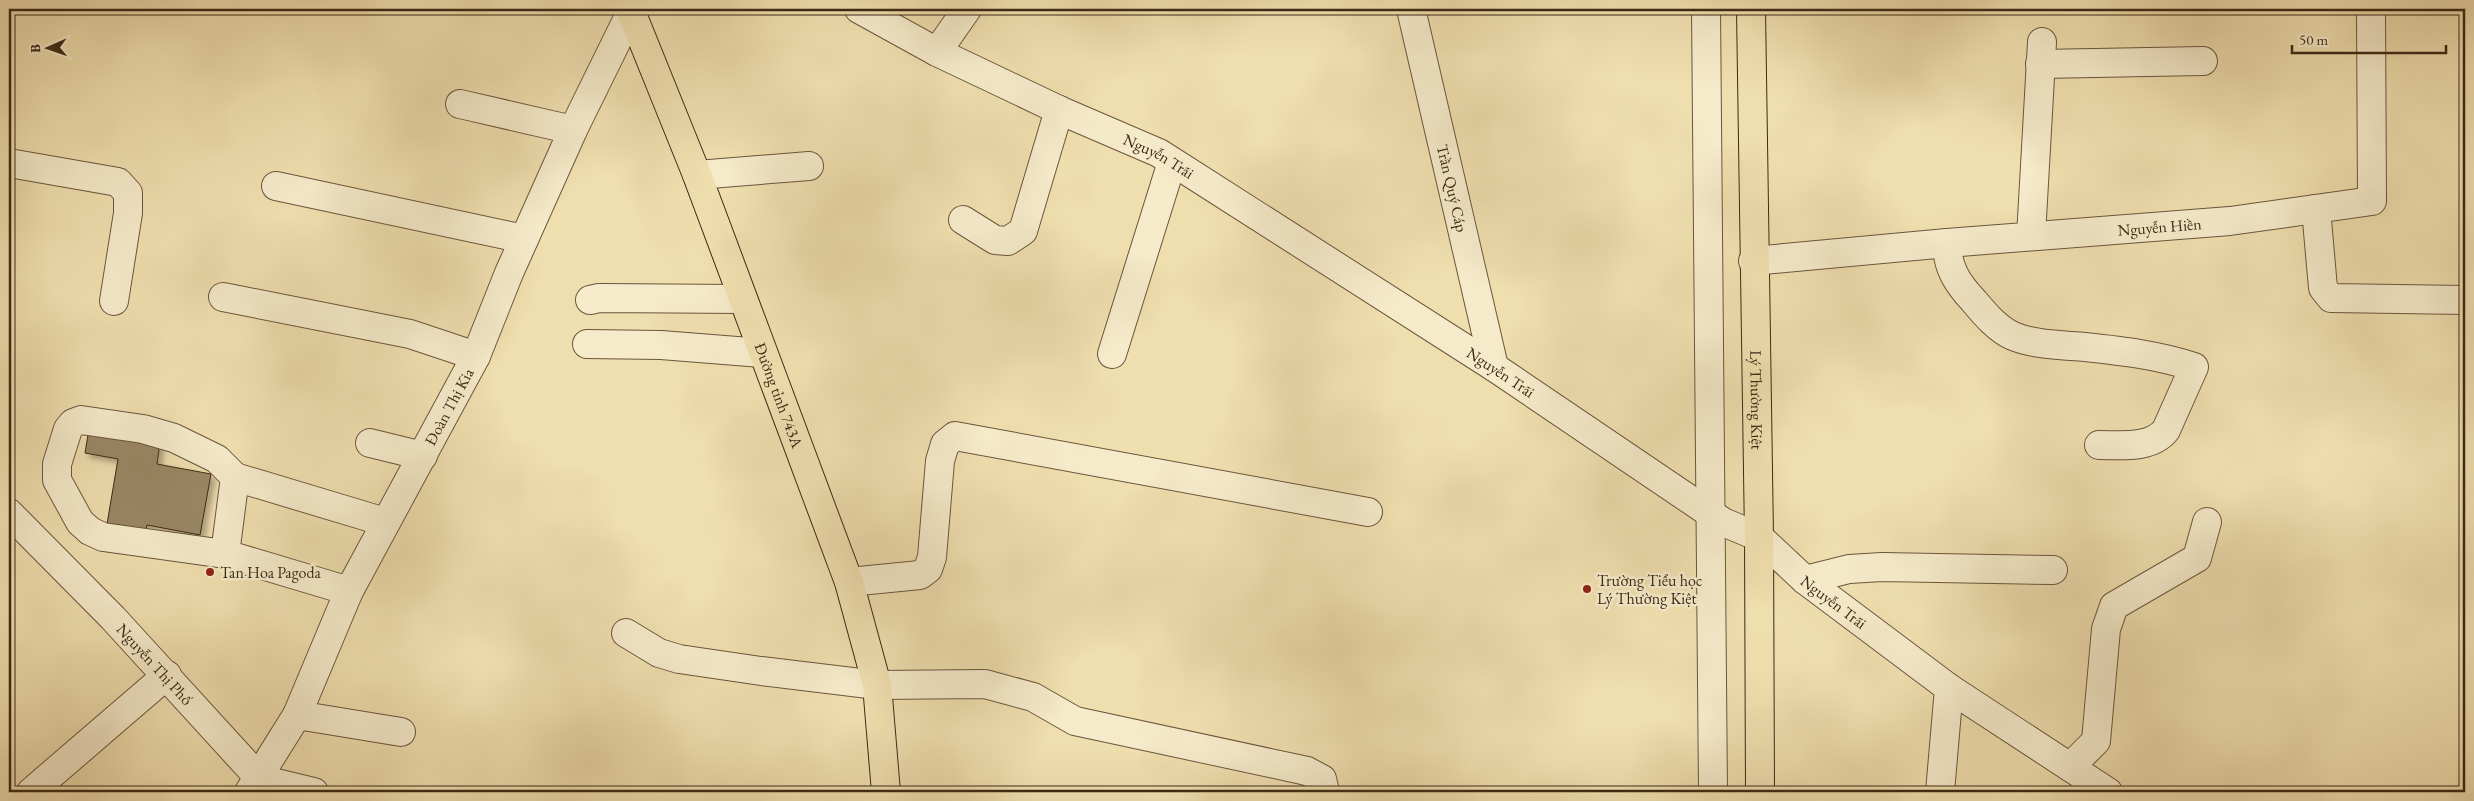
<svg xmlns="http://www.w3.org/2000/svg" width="2474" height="801" viewBox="0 0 2474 801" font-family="'EB Garamond',serif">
	<defs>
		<filter id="shadow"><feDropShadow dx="4.5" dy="4.5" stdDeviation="2.5" flood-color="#0004"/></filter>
	</defs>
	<rect width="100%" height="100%" fill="#efdeae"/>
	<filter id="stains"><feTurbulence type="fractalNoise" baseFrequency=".004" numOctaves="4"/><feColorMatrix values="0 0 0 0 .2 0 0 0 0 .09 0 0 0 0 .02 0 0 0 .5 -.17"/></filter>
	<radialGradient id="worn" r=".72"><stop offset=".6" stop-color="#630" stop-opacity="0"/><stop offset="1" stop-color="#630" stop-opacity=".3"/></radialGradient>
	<path fill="#9a8765" stroke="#3d2916" filter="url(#shadow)" d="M 89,429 L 160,442 L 157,464 L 211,474 L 200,535 L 147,525 L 144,537 L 106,530 L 118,459 L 85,453 Z"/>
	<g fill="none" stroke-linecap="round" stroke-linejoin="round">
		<defs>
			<g id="minor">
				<path id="s1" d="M 859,9 L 937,52 L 1059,110 L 1159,153 L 1494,367 L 1723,522 L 1759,537 L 1805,580 L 1949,688 L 2108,792"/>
				<path id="s2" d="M 1411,9 L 1494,367"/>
				<path d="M 1706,9 L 1713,792"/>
				<path d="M 937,52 L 967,9"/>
				<path d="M 2040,64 L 2203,61"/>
				<path d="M 460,104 L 573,130"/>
				<path d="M 9,163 L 118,182 L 128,193 L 128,213 L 114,301"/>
				<path d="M 697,175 L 809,166"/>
				<path d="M 276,186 L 524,239"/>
				<path d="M 2316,209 L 2323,288 L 2331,298 L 2465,300"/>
				<path d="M 963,220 L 995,240 L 1008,241 L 1023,231 L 1059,110"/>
				<path d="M 2031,236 L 2042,42"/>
				<path d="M 1947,243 C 1947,267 1957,283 1973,300 C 1984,313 1997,329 2013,336 C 2034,345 2062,345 2085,347 C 2122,351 2158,355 2194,367 L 2166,430 C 2151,449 2121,445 2099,445"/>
				<path id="s3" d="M 1753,261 L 1947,243 L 2230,221 L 2372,201 L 2371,9"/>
				<path d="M 223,297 L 410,334 L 476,356"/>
				<path d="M 590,300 L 599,298 L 742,299"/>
				<path d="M 587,344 L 661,345 L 762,353"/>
				<path d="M 1112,354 L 1172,162"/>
				<path d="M 370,443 L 423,456"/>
				<path d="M 235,477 L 385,522"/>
				<path id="s4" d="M 9,513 L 113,618 L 260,779 L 314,792"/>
				<path d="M 225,554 L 103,537 L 90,531 L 80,522 L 57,480 L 57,464 L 68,429 L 73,423 L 81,420 L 143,429 L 174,438 L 217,459 L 235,477 L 225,554 L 349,591"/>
				<path d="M 1805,580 L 1849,569 L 1882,567 L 2053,570"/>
				<path d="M 849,582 L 920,575 L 928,569 L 932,557 L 940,461 L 945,444 L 955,436 L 1368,512"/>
				<path d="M 626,633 L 659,653 L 679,659 L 761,671 L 877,685 L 985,684 L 1033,697 L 1075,721 L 1307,771 L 1322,779 L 1325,792"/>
				<path d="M 297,715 L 401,732"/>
				<path d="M 2070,767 L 2096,741 L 2106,629 L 2114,606 L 2197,558 L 2207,522"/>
				<path d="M 31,792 L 167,675"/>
				<path id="s5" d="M 249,792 L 297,715 L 349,591 L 476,356 L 509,273 L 573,130 L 631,12"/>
				<path d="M 1940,792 L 1949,688"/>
			</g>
			<g id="major">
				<path id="s6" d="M 630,9 L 697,175 L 849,582 L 877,685 L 886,792"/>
				<path id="s7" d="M 1751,9 L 1759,537 L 1760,792"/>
			</g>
		</defs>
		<use href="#minor" stroke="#6a563c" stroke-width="30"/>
		<use href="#major" stroke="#3d2916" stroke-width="30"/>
		<use href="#minor" stroke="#f5eaca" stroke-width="28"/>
		<use href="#major" stroke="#efdeae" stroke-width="28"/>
	</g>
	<g fill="#8f2418" stroke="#f5eaca" stroke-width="2">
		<circle cx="210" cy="572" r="5"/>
		<circle cx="1587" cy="589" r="5"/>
	</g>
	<g text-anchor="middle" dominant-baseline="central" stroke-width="5" stroke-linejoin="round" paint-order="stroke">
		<g font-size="16" fill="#3d2916" stroke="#f5eaca">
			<text stroke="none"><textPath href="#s1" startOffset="334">Nguyễn Trãi</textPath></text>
			<text stroke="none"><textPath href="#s2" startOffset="184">Trần Quý Cáp</textPath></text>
			<text stroke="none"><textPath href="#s3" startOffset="408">Nguyễn Hiền</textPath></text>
			<text stroke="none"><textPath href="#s1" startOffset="739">Nguyễn Trãi</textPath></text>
			<text stroke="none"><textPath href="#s6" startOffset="414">Đường tỉnh 743A</textPath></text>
			<text stroke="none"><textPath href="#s7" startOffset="391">Lý Thường Kiệt</textPath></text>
			<text stroke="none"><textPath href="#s5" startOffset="435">Đoàn Thị Kia</textPath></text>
			<text stroke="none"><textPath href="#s1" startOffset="1145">Nguyễn Trãi</textPath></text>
			<text stroke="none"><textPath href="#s4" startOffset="210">Nguyễn Thị Phố</textPath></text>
		</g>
		<g font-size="16" fill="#3d2916" stroke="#f5eaca" text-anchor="start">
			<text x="220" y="572">Tan Hoa Pagoda</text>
			<text x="1597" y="580">Trường Tiểu học<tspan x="1597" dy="18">Lý Thường Kiệt</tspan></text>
		</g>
	</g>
	<rect width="2474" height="801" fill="none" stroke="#efdeae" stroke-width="30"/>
	<rect x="10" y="10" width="2454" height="781" fill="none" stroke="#3d2916" stroke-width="2.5"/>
	<rect x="15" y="15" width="2444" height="771" fill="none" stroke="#3d2916"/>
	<g transform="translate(48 48) rotate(268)" stroke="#f5eaca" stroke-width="4" paint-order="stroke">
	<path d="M0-4L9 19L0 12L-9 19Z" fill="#3d2916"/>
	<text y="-8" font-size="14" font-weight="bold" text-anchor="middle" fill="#3d2916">B</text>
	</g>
	<path d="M2292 45v8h154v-8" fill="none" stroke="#3d2916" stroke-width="2.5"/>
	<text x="2299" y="45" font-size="15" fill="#3d2916" stroke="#f5eaca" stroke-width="4" paint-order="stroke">50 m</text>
	<rect width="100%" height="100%" filter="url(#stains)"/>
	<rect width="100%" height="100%" fill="url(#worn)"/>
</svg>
